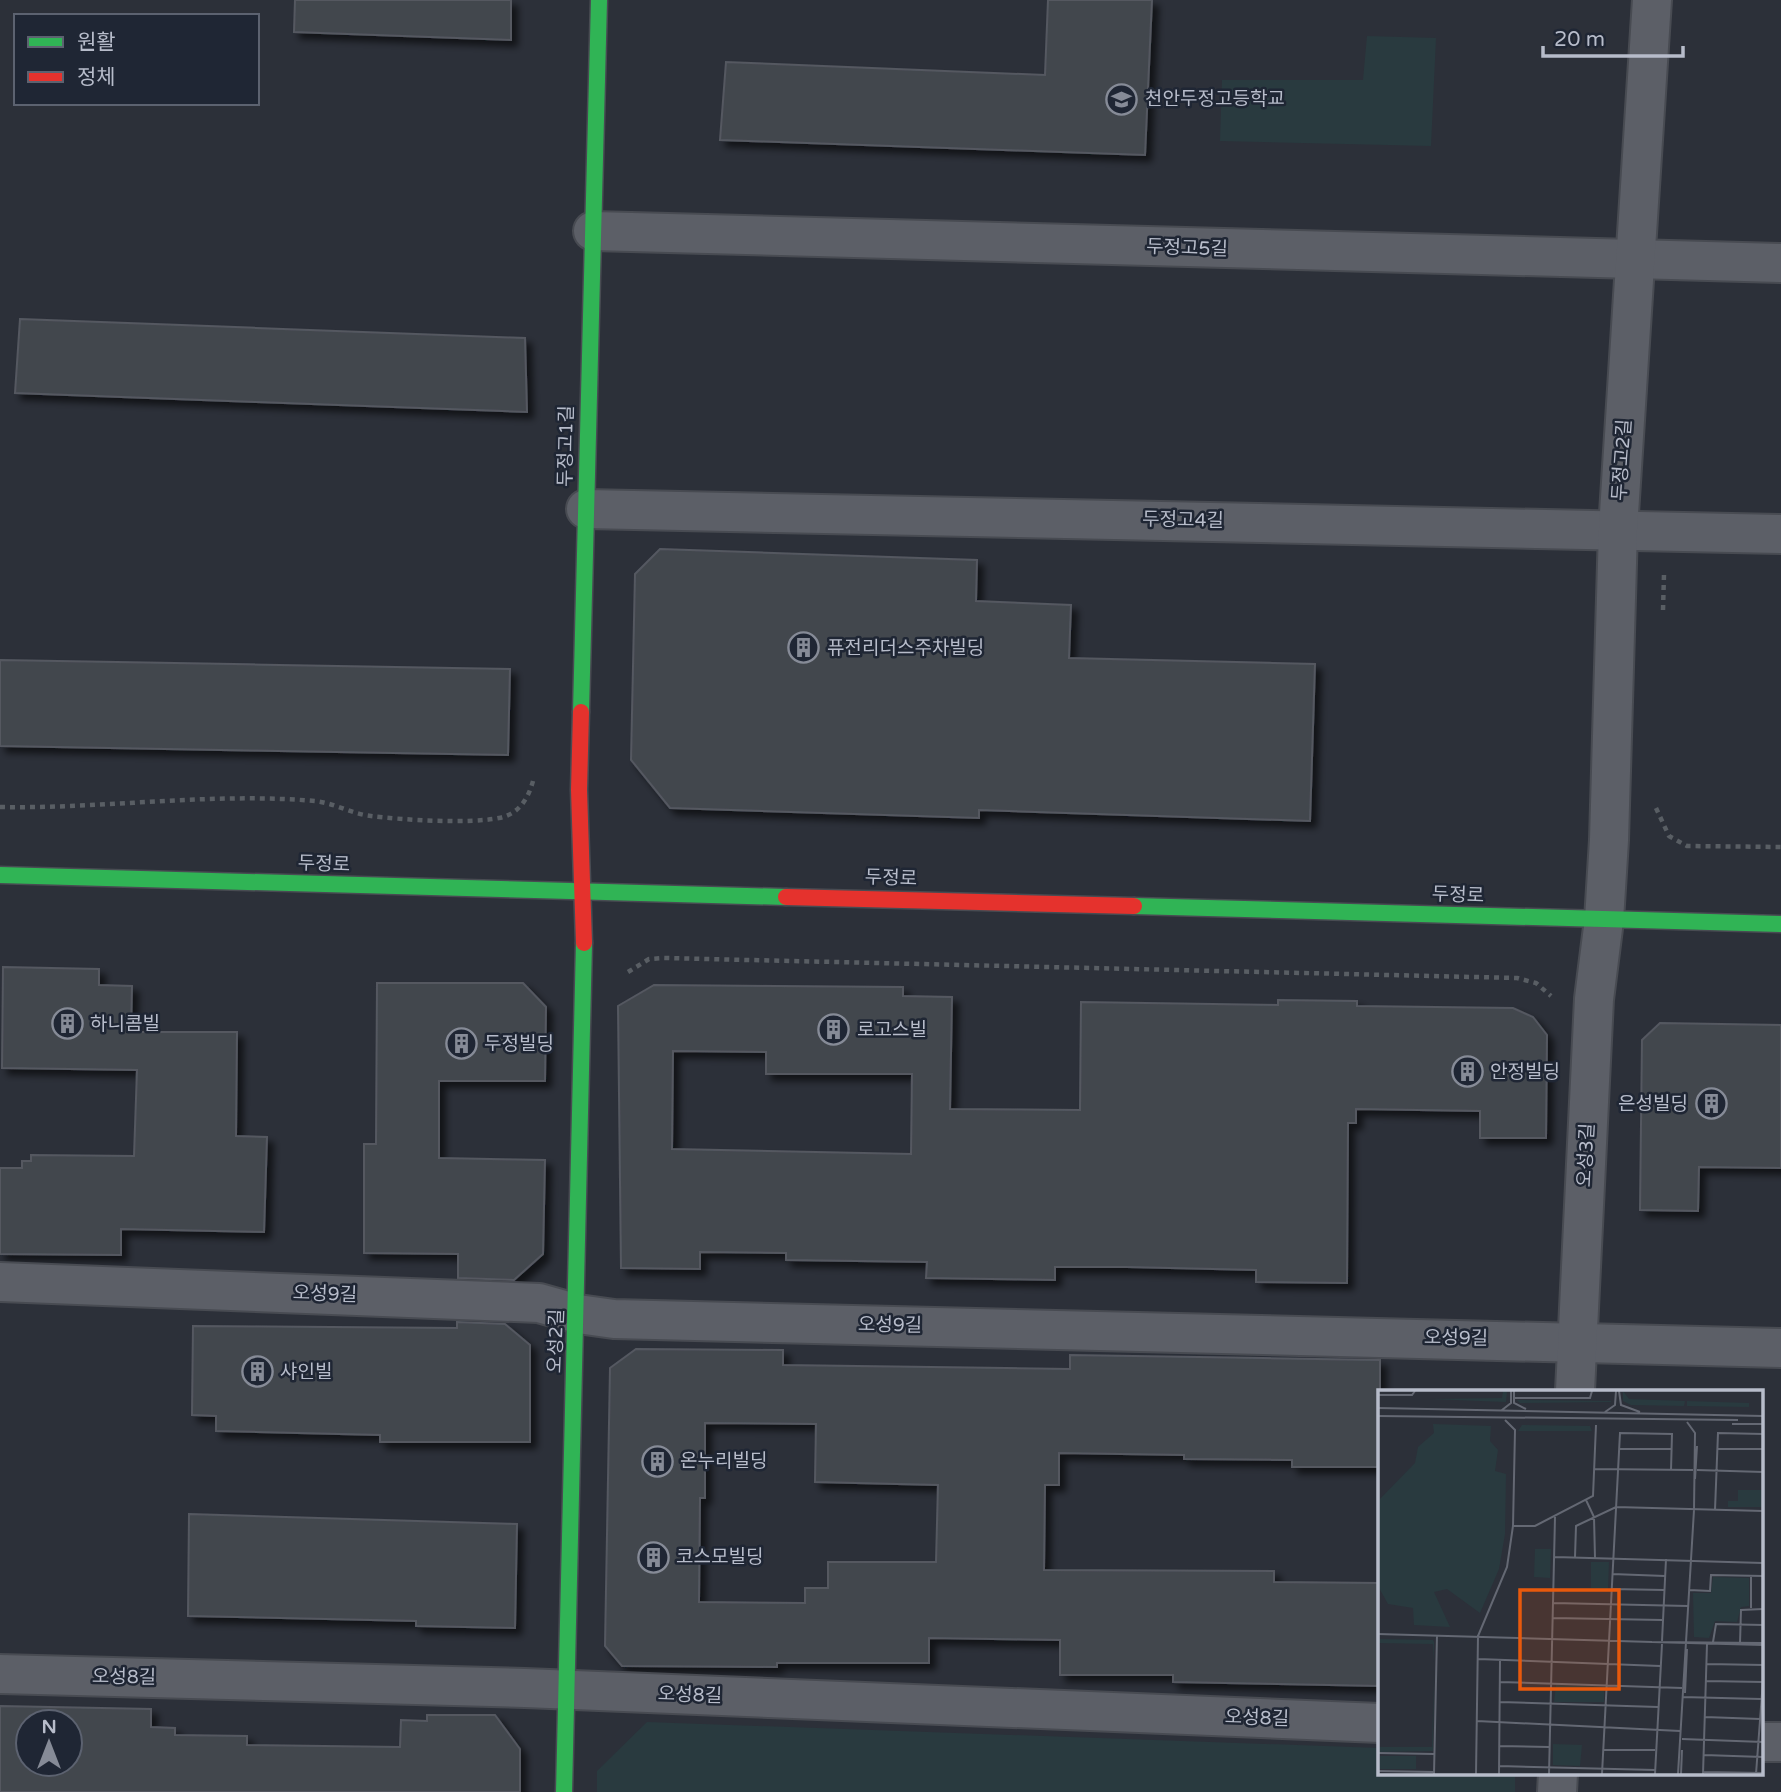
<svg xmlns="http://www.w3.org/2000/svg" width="1781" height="1792" viewBox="0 0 1781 1792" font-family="'Varela Round','Noto Sans KR',sans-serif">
	<defs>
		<filter id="shadow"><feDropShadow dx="6" dy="6" stdDeviation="3.5" flood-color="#0009"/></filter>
	</defs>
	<rect width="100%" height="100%" fill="#2c3039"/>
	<g fill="#293a3f">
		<path d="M 1367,36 L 1436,38 L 1431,146 L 1220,141 L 1222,80 L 1363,80 Z"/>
		<path d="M 647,1722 L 1380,1748 L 1380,1773 L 1515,1773 L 1515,1792 L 597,1792 L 597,1771 Z"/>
	</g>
	<g fill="#43474e" stroke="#545861" stroke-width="2" fill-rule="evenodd" filter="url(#shadow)">
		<path d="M 295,0 L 511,0 L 511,40 L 294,32 Z"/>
		<path d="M 1048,0 L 1152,0 L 1145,155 L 720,140 L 726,62 L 1045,75 Z"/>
		<path d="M 20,319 L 525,338 L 527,412 L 15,393 Z"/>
		<path d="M 660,549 L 977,560 L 976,601 L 1071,605 L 1069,658 L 1315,664 L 1310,821 L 979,810 L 979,818 L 670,808 L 631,760 L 635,574 Z"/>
		<path d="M 0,660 L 510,669 L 508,755 L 0,746 Z"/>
		<path d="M 3,967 L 99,969 L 99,985 L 132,986 L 131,1032 L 237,1032 L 236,1136 L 267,1137 L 264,1232 L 121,1229 L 121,1255 L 0,1254 L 0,1168 L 22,1168 L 22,1161 L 31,1161 L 31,1155 L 134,1156 L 137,1070 L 2,1068 Z"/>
		<path d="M 377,983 L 523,983 L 546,1007 L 545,1081 L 439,1081 L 439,1158 L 545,1160 L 543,1254 L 514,1280 L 458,1278 L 458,1254 L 364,1253 L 364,1144 L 376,1144 Z"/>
		<path d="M 654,985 L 903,987 L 903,996 L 952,997 L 950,1109 L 1080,1110 L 1081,1002 L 1278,1005 L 1278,1000 L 1357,1001 L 1357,1006 L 1513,1008 L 1533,1017 L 1547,1035 L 1546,1138 L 1480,1138 L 1480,1111 L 1356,1109 L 1356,1123 L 1348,1123 L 1347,1283 L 1256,1282 L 1256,1270 L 1127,1267 L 1055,1267 L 1055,1280 L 926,1278 L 927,1262 L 786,1260 L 786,1253 L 700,1252 L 700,1269 L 621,1268 L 618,1006 ZM 673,1051 L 766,1052 L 766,1074 L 912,1074 L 911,1154 L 672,1149 Z"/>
		<path d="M 1660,1023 L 1781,1025 L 1781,1168 L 1699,1167 L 1698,1211 L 1640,1210 L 1642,1040 Z"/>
		<path d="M 457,1322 L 505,1324 L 530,1345 L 530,1442 L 380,1442 L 380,1435 L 216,1431 L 216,1416 L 192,1415 L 193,1326 L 457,1328 Z"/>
		<path d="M 636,1349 L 783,1350 L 783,1365 L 1070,1369 L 1070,1355 L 1380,1360 L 1380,1467 L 1292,1467 L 1292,1460 L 1184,1459 L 1184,1455 L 1059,1453 L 1059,1485 L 1045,1485 L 1044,1570 L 1274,1571 L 1274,1582 L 1380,1583 L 1380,1686 L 1173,1682 L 1173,1675 L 1060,1675 L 1060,1640 L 929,1638 L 929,1663 L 777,1663 L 777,1667 L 622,1666 L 605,1646 L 610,1368 ZM 705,1423 L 816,1424 L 815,1482 L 938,1485 L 936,1562 L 828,1562 L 828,1588 L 805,1588 L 805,1603 L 699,1602 L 700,1498 L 705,1498 Z"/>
		<path d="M 189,1514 L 517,1524 L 515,1628 L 416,1626 L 416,1621 L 188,1616 Z"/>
		<path d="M 0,1706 L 151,1709 L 151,1727 L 175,1728 L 175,1735 L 247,1736 L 247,1745 L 400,1747 L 401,1720 L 427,1721 L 427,1715 L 495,1715 L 520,1749 L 520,1792 L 0,1792 ZM 28,1722 L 70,1722 L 70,1764 L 28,1764 Z"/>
	</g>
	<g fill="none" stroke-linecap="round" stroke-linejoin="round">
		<defs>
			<g id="street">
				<path d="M 593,231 L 1781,263"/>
				<path d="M 586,509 L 1781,534"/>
				<path d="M 0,1282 L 539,1303 L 578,1314 L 614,1319 L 1781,1348"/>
				<path d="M 1575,1391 L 1594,999 L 1604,920 L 1609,840 L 1618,529 L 1652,0"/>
				<path d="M 0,1674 L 525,1688 L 1380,1723"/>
				<path d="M 1762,1742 L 1781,1742"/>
				<path d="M 1557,1792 L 1558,1773"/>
			</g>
			<g id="fast">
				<path d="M 581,712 L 599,0"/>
				<path d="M 0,875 L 786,897"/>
				<path d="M 1134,906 L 1781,924"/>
				<path d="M 564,1792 L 584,943"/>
			</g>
			<g id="jam">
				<path d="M 581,712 L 579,790 L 584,943"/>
				<path d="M 786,897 L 1134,906"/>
			</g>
		</defs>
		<use href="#street" stroke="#484b52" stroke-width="42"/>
		<use href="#fast" stroke="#484b52" stroke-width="19"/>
		<use href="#jam" stroke="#484b52" stroke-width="19"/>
		<g stroke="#595e64" stroke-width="4.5" stroke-dasharray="5 5" stroke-linecap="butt">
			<path d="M 1663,610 L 1664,574"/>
			<path d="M 0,807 C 105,809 210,792 315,801 C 334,803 352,814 371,816 C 403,820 469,824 499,818 C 519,814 528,799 533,781"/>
			<path d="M 1656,808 L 1669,836 L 1687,846 L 1781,847"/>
			<path d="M 628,972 L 649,959 L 664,958 L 1517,978 L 1536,983 L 1551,996"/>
		</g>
		<use href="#street" stroke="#5c5f67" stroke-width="38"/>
		<use href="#fast" stroke="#30b455" stroke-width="16"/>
		<use href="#jam" stroke="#e5322d" stroke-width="16"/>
	</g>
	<defs>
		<symbol id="school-ring" viewBox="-11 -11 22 22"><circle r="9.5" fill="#1f2634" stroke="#868b97" stroke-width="1.5"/><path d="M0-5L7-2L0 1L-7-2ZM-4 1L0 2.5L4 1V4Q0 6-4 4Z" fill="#868b97"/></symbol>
		<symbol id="building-ring" viewBox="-11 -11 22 22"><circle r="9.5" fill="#1f2634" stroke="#868b97" stroke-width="1.5"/><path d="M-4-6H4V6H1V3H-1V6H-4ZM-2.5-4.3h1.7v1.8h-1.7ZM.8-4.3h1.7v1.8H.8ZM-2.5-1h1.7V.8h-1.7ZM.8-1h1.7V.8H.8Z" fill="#868b97"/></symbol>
	</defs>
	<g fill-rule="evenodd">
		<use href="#school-ring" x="1104" y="82" width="35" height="35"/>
		<use href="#building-ring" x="786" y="630" width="35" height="35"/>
		<use href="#building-ring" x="50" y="1006" width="35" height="35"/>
		<use href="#building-ring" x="816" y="1012" width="35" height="35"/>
		<use href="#building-ring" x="444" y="1026" width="35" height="35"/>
		<use href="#building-ring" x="1450" y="1054" width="35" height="35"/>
		<use href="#building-ring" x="1694" y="1086" width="35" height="35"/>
		<use href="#building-ring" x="240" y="1354" width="35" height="35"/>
		<use href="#building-ring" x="640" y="1444" width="35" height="35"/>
		<use href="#building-ring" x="636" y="1540" width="35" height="35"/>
	</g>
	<g text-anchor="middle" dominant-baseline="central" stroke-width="5" stroke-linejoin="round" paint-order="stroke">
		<g font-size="19" fill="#b7bcca" stroke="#1f2634" text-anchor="start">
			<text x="1145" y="99">천안두정고등학교</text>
			<text x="827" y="648">퓨전리더스주차빌딩</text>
			<text x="90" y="1024">하니콤빌</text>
			<text x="857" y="1030">로고스빌</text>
			<text x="484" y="1044">두정빌딩</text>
			<text x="1490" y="1072">안정빌딩</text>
			<text x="1688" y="1104" text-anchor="end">은성빌딩</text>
			<text x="280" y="1372">샤인빌</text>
			<text x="680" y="1461">온누리빌딩</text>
			<text x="676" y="1557">코스모빌딩</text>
		</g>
		<g font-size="19" fill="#b7bcca" stroke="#1f2634">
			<text transform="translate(1187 248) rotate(2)">두정고5길</text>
			<text transform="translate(566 446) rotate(-89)">두정고1길</text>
			<text transform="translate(1622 460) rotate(-86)">두정고2길</text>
			<text transform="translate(1183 520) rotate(1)">두정고4길</text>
			<text transform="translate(324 864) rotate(2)">두정로</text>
			<text transform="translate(891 878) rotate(2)">두정로</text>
			<text transform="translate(1458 895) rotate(2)">두정로</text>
			<text transform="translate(1586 1155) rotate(-87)">오성3길</text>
			<text transform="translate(325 1294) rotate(2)">오성9길</text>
			<text transform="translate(890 1325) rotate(1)">오성9길</text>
			<text transform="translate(1456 1338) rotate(1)">오성9길</text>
			<text transform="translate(556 1341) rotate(-88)">오성2길</text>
			<text transform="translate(124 1677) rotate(1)">오성8길</text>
			<text transform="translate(690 1695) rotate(2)">오성8길</text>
			<text transform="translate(1257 1718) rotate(2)">오성8길</text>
		</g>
	</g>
	<g transform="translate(1378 1390)">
		<rect width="385" height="385" fill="#2c3039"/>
		<path d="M 125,1 L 129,1 L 128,12 L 51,9 L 124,8 ZM 245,1 L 251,9 L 307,11 L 306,16 L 253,15 L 245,11 ZM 139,10 L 233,11 L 233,12 L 142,13 ZM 309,11 L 371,13 L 371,17 L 309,16 ZM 55,34 L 113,36 L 112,51 L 120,60 L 117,81 L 128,84 L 127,144 L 121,179 L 102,223 L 69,199 L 56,202 L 72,237 L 36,235 L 35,218 L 10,214 L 0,196 L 0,111 L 37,73 L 40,57 L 56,43 ZM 144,35 L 212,36 L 214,41 L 140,41 ZM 360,100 L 385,100 L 385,117 L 350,117 L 350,111 L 360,111 ZM 157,159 L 173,159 L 172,188 L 156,187 ZM 213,172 L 231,172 L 230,199 L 213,198 ZM 335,187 L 371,188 L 371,216 L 363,217 L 359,232 L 337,231 L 331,248 L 316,247 L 315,203 L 333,203 ZM 0,249 L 55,250 L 56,252 L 56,272 L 55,254 L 0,253 ZM 56,281 L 55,361 L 0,362 L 0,357 L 54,357 ZM 178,295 L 226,297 L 226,312 L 176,312 ZM 175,354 L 204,355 L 202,376 L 175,375 ZM 2,366 L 38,366 L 38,379 L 1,379 Z" fill="#293a3f"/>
		<path fill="none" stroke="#646873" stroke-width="2" d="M 136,1 L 136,13 L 148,19M 241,1 L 243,15 L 262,22M 0,5 L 34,5 L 37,1M 136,8 L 212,8 L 214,1M 0,18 L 385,26M 124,20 L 133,13 L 133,1M 227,22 L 237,15 L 238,1M 0,26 L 360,30M 354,34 L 385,34M 241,59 L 293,59M 340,59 L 385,59M 217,79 L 315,80M 319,80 L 385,82M 317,89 L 319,56M 208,110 L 216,127 L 217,168M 337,120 L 340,43 L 385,44M 135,136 L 157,136 L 215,106 L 218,35M 177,167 L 385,173M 197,167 L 198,136 L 238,117 L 385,121M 234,184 L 287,186M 233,199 L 286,200M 311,200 L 332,201 L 333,185 L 385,186M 175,213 L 310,216M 373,218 L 373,186M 175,228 L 284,230M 0,244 L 274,252M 284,251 L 288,169M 335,252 L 338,234 L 385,235M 362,253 L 363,220 L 385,219M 385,253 L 274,252 L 385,255M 100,269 L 282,276M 329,274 L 385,275M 328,291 L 385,292M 122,292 L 304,298M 307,303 L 309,259M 304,307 L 383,309M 122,312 L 280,317M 327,327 L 382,329M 99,331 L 302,341M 304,349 L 385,352M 121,356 L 171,357M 225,360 L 277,360M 0,363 L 56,364M 326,365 L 385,367M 121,376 L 277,380M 0,381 L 56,382M 325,382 L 385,383M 56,384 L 59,245M 98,384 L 100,246 L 129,177 L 135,136 L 137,40 L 127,30M 121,384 L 122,270M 171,384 L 177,127M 224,384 L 242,43 L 294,44 L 293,80M 277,384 L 284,254M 300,384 L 316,120 L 317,43 L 309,32M 303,384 L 304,360M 325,384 L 329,254M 378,384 L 385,290"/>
		<path fill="#e8590c" fill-opacity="0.15" stroke="#e8590c" stroke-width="3.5" d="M 142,200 L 241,200 L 241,299 L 142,299 Z"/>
		<rect width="385" height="385" fill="none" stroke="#b7bcca" stroke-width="3.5"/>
	</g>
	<rect x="14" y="14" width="245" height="91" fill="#1f2634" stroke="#5c6270" stroke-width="2"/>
	<rect x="28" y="37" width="35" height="10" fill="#30b455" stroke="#5c6270" stroke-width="2"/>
	<text x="77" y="49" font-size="21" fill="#b7bcca">원활</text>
	<rect x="28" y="72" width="35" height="10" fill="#e5322d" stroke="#5c6270" stroke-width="2"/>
	<text x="77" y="84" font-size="21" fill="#b7bcca">정체</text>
	<g transform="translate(49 1743)"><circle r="33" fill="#1f2634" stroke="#5c6270" stroke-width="2"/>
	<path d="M0-5L12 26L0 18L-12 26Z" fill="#868b97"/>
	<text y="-10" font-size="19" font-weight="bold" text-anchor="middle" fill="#b7bcca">N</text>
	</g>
	<path d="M1543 46v10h140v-10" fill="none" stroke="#b7bcca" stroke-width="3.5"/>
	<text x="1554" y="46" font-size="21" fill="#b7bcca" stroke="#1f2634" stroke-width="5" paint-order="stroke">20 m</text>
</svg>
